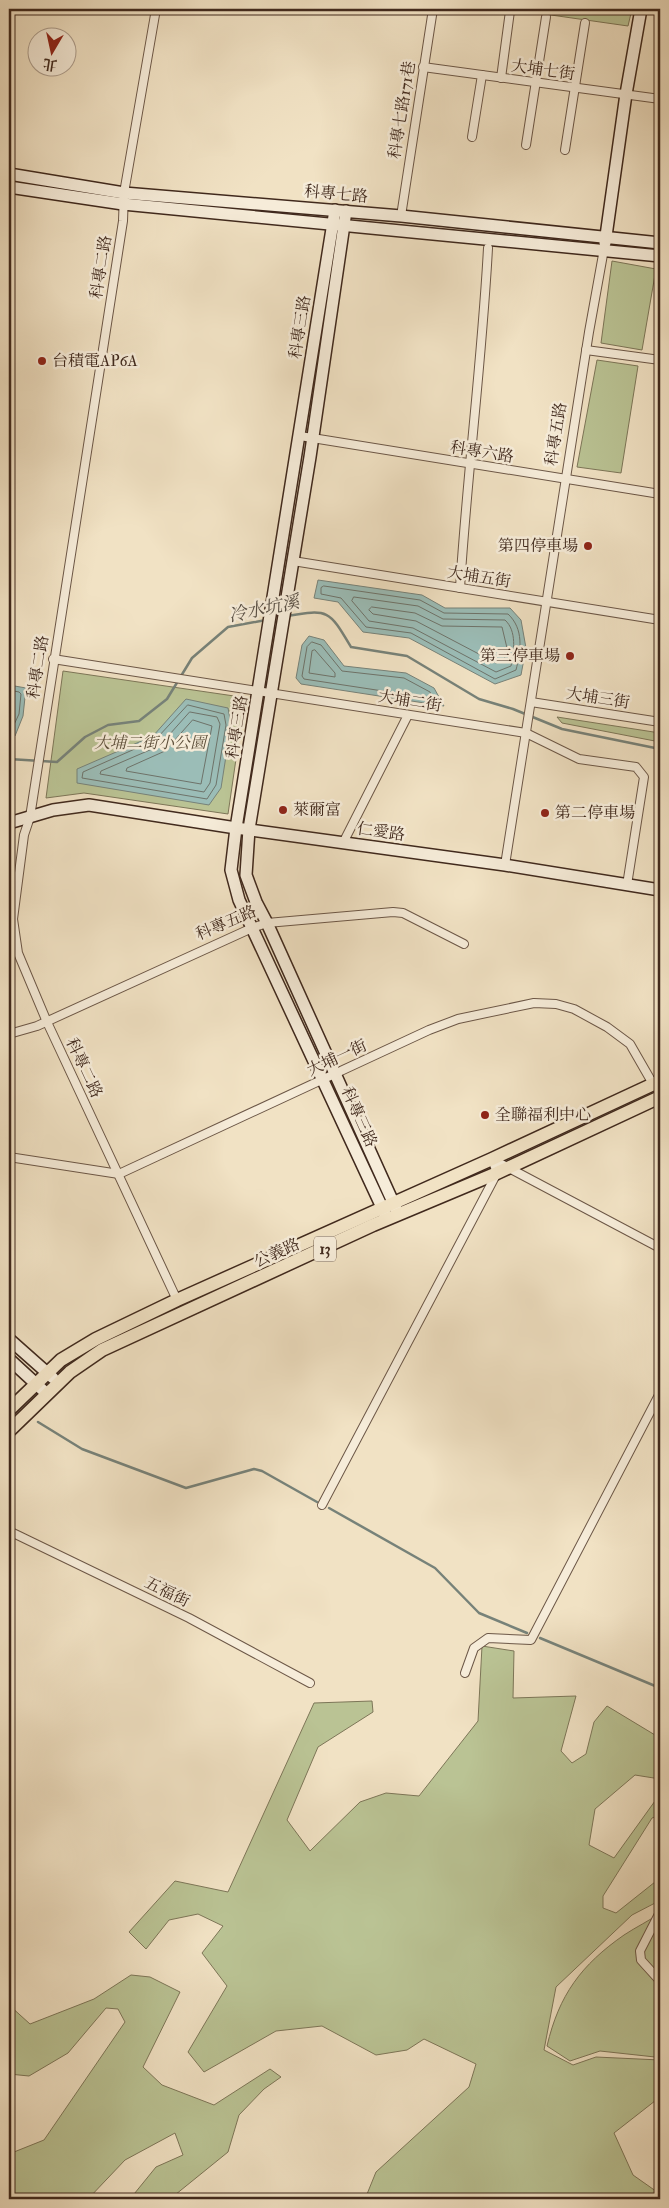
<svg xmlns="http://www.w3.org/2000/svg" width="669" height="2208" viewBox="0 0 669 2208" font-family="'IM FELL Double Pica','Noto Serif TC',serif">
	<rect width="100%" height="100%" fill="#f1e2c4"/>
	<filter id="stains"><feTurbulence type="fractalNoise" baseFrequency=".004" numOctaves="4"/><feColorMatrix values="0 0 0 0 .2 0 0 0 0 .09 0 0 0 0 .02 0 0 0 .5 -.17"/></filter>
	<radialGradient id="worn" r=".72"><stop offset=".6" stop-color="#630" stop-opacity="0"/><stop offset="1" stop-color="#630" stop-opacity=".3"/></radialGradient>
	<g fill="#bac394" stroke="#7d7658">
		<path d="M 509,9 L 632,9 L 628,26 Z"/>
		<path d="M 612,261 L 656,269 L 642,350 L 601,343 Z"/>
		<path d="M 597,360 L 638,366 L 621,473 L 577,467 Z"/>
		<path d="M 63,671 L 241,697 L 244,704 L 228,814 L 84,793 L 46,798 Z"/>
		<path d="M 557,717 L 660,733 L 660,742 L 562,723 Z"/>
		<path d="M 482,1646 L 514,1651 L 513,1698 L 576,1696 L 561,1751 L 572,1763 L 586,1754 L 594,1722 L 607,1706 L 660,1738 L 660,1779 L 635,1775 L 595,1809 L 589,1845 L 614,1858 L 660,1794 L 660,1815 L 652,1818 L 603,1896 L 603,1908 L 616,1913 L 660,1878 L 660,1897 L 657,1902 L 632,1915 L 556,1987 L 544,2050 L 573,2065 L 596,2057 L 660,2060 L 660,2097 L 614,2133 L 633,2175 L 660,2194 L 660,2199 L 365,2199 L 376,2172 L 469,2087 L 476,2064 L 424,2039 L 407,2050 L 376,2055 L 322,2026 L 276,2031 L 204,2072 L 188,2052 L 227,1986 L 202,1953 L 223,1926 L 198,1914 L 169,1920 L 146,1949 L 129,1932 L 175,1881 L 228,1892 L 314,1703 L 372,1701 L 373,1712 L 318,1747 L 287,1820 L 310,1851 L 360,1802 L 386,1793 L 419,1796 L 478,1721 Z"/>
		<path d="M 660,1913 L 660,2055 L 655,2057 L 600,2051 L 570,2061 L 547,2046 C 559,1995 581,1965 624,1935 C 636,1927 649,1921 660,1913 Z"/>
		<path d="M 131,1975 L 150,1977 L 180,1992 L 143,2067 L 162,2085 L 214,2105 L 270,2069 L 281,2077 L 264,2089 L 239,2115 L 228,2152 L 170,2199 L 130,2199 L 156,2167 L 183,2155 L 175,2133 L 125,2160 L 88,2199 L 17,2199 L 9,2193 L 9,2154 L 44,2140 L 125,2022 L 118,2009 L 106,2008 L 68,2053 L 29,2076 L 9,2074 L 9,2005 L 30,2024 L 94,1999 Z"/>
	</g>
	<g fill="#9bbdb7" stroke="#778279">
		<path d="M 318,580 L 422,595 L 445,608 L 510,608 L 521,620 L 526,648 L 521,675 L 495,684 L 409,638 L 363,632 L 338,602 L 314,598 Z"/>
		<path d="M 309,636 L 324,640 L 344,666 L 406,673 L 434,688 L 444,706 L 301,684 L 296,678 L 302,645 Z"/>
		<path d="M 9,685 L 26,688 L 23,716 L 15,736 L 9,738 Z"/>
		<path d="M 186,699 L 228,708 L 231,724 L 221,788 L 209,805 L 77,783 L 77,769 L 153,736 Z"/>
	</g>
	<g fill="none" stroke-linecap="round" stroke-linejoin="round">
		<g stroke="#6e736a" stroke-width="1">
			<path d="M 324,586 L 420,600 L 444,613 L 508,614 C 524,629 521,650 516,670 L 495,679 L 411,633 L 366,627 L 341,598 L 321,594 L 321,588 Z"/>
			<path d="M 354,597 L 418,606 L 443,619 L 505,620 C 517,631 514,651 511,666 L 496,672 L 413,628 L 369,621 L 352,601 Z"/>
			<path d="M 372,607 L 415,613 L 442,626 L 502,627 L 507,648 L 504,660 L 496,663 L 416,621 L 373,614 L 369,610 Z"/>
			<path d="M 312,642 L 321,645 L 342,671 L 404,678 L 430,692 L 432,697 L 429,698 L 304,679 L 302,676 L 307,647 Z"/>
			<path d="M 315,650 L 335,673 L 335,677 L 309,673 L 312,651 Z"/>
			<path d="M 9,690 L 19,692 L 21,694 L 19,714 L 11,731 L 9,733"/>
			<path d="M 188,705 L 224,714 L 226,725 L 216,785 L 207,799 L 82,778 L 83,772 L 155,740 Z"/>
			<path d="M 190,712 L 217,717 L 220,724 L 210,783 L 204,792 L 100,774 L 101,771 L 159,746 Z"/>
			<path d="M 193,720 L 212,726 L 201,784 L 126,771 L 127,768 L 165,751 Z"/>
		</g>
		<g stroke="#778279" stroke-width="2.5">
			<path d="M 287,616 C 329,609 329,610 351,647 L 407,656 L 479,699 L 513,709 L 562,729 L 660,749"/>
			<path d="M 9,759 L 57,762 L 85,737 L 108,725 L 139,721 L 167,699 L 192,658 L 228,627 L 266,620"/>
			<path d="M 38,1422 L 82,1449 L 186,1488 L 254,1469 L 262,1471 L 317,1502"/>
			<path d="M 329,1508 L 435,1568 L 479,1613 L 527,1633"/>
			<path d="M 540,1638 L 660,1688"/>
		</g>
		<defs>
			<g id="street">
				<path d="M 156,9 L 124,193 L 123,221 L 30,817 L 24,835 L 13,919 L 18,953 L 47,1022 L 177,1300"/>
				<path d="M 423,67 L 660,99"/>
				<path d="M 501,78 L 510,11"/>
				<path d="M 472,137 L 482,75"/>
				<path d="M 526,145 L 546,17"/>
				<path d="M 565,150 L 585,23"/>
				<path d="M 401,216 L 433,9"/>
				<path d="M 586,350 L 660,360"/>
				<path d="M 300,436 L 660,494"/>
				<path d="M 293,561 L 660,620"/>
				<path d="M 460,588 C 467,475 482,361 488,248"/>
				<path d="M 53,659 L 526,733 L 579,759 L 636,767 L 644,777 L 627,885"/>
				<path d="M 531,702 L 660,722"/>
				<path d="M 343,843 L 408,715"/>
				<path d="M 505,865 L 589,332 L 604,249"/>
				<path d="M 9,1034 L 37,1026 L 252,928 L 267,923 L 393,912 L 403,913 L 464,944"/>
				<path d="M 9,1157 L 119,1174 L 429,1030 L 458,1019 L 534,1003 L 556,1004 L 574,1009 L 607,1027 L 630,1044 L 653,1084"/>
				<path d="M 492,1159 L 660,1248"/>
				<path d="M 322,1505 L 497,1173 L 492,1159"/>
				<path d="M 9,1531 L 189,1618 L 310,1683"/>
				<path d="M 465,1673 L 474,1648 L 488,1638 L 531,1640 L 660,1393"/>
				<path d="M 660,1912 L 640,1951 L 641,1960 L 660,1981"/>
			</g>
			<g id="secondary">
				<path d="M 9,174 L 124,193 L 401,216 L 660,243"/>
				<path d="M 9,187 L 123,204 L 660,256"/>
				<path d="M 335,210 L 236,828 L 231,870 L 239,900 L 386,1216"/>
				<path d="M 346,211 L 310,457 L 249,829 L 246,875 L 256,902 L 267,923 L 397,1211"/>
				<path d="M 605,243 L 626,94 L 641,9"/>
				<path d="M 9,823 L 53,810 L 89,805 L 236,828 L 505,865 L 660,890"/>
				<path d="M 9,1339 L 53,1378"/>
				<path d="M 9,1359 L 47,1394"/>
			</g>
			<g id="primary">
				<path d="M 9,1410 L 61,1360 L 96,1339 L 177,1300 L 492,1159 L 660,1081"/>
				<path d="M 9,1431 L 70,1372 L 102,1350 L 373,1225 L 497,1173 L 660,1097"/>
			</g>
		</defs>
		<use href="#street" stroke="#6c5747" stroke-width="10"/>
		<use href="#secondary" stroke="#40291d" stroke-width="14"/>
		<use href="#primary" stroke="#40291d" stroke-width="15"/>
		<use href="#street" stroke="#f6ecd9" stroke-width="8"/>
		<use href="#secondary" stroke="#f6ecd9" stroke-width="11"/>
		<use href="#primary" stroke="#f1e2c4" stroke-width="12"/>
	</g>
	<g fill="#8f2418" stroke="#f6ecd9" stroke-width="2">
		<circle cx="42" cy="361" r="5"/>
		<circle cx="588" cy="546" r="5"/>
		<circle cx="570" cy="656" r="5"/>
		<circle cx="283" cy="810" r="5"/>
		<circle cx="545" cy="813" r="5"/>
		<circle cx="485" cy="1115" r="5"/>
	</g>
	<g text-anchor="middle" dominant-baseline="central" stroke-width="5" stroke-linejoin="round" paint-order="stroke">
		<rect fill="#f6ecd9" stroke="#776455" stroke-width="1" x="314" y="1236.5" width="22" height="25" rx="4"/>
		<g font-size="15" font-weight="bold" fill="#40291d">
			<text x="325" y="1249">13</text>
		</g>
		<g font-size="16" fill="#40291d" stroke="#f6ecd9">
			<text transform="translate(543 70) rotate(8)">大埔七街</text>
			<text transform="translate(402 110) rotate(-81)">科專七路171巷</text>
			<text transform="translate(336 194) rotate(5)">科專七路</text>
			<text transform="translate(101 267) rotate(-81)">科專二路</text>
			<text transform="translate(300 327) rotate(-81)">科專三路</text>
			<text transform="translate(556 434) rotate(-81)">科專五路</text>
			<text transform="translate(482 452) rotate(9)">科專六路</text>
			<text transform="translate(479 577) rotate(9)">大埔五街</text>
			<text transform="translate(38 667) rotate(-81)">科專二路</text>
			<text transform="translate(598 698) rotate(9)">大埔三街</text>
			<text transform="translate(410 701) rotate(9)">大埔二街</text>
			<text transform="translate(237 727) rotate(-81)">科專三路</text>
			<text transform="translate(381 832) rotate(8)">仁愛路</text>
			<text transform="translate(226 923) rotate(-23)">科專五路</text>
			<text transform="translate(337 1058) rotate(-25)">大埔一街</text>
			<text transform="translate(84 1068) rotate(65)">科專二路</text>
			<text transform="translate(359 1117) rotate(66)">科專三路</text>
			<text transform="translate(277 1253) rotate(-24)">公義路</text>
			<text transform="translate(167 1592) rotate(26)">五福街</text>
		</g>
		<g font-size="16" fill="#40291d" stroke="#f6ecd9" text-anchor="start">
			<text x="52" y="361">台積電AP6A</text>
			<text x="578" y="546" text-anchor="end">第四停車場</text>
			<text x="560" y="656" text-anchor="end">第三停車場</text>
			<text x="293" y="810">萊爾富</text>
			<text x="555" y="813">第二停車場</text>
			<text x="495" y="1115">全聯福利中心</text>
		</g>
		<g font-size="16" font-style="italic" fill="#5e503b" stroke="#f6ecd9">
			<text x="150" y="743">大埔二街小公園</text>
		</g>
		<g font-size="18" font-style="italic" fill="#574e44" stroke="#f6ecd9">
			<text transform="translate(264 609) rotate(-12)">冷水坑溪</text>
		</g>
	</g>
	<rect width="669" height="2208" fill="none" stroke="#f1e2c4" stroke-width="30"/>
	<rect x="10" y="10" width="649" height="2188" fill="none" stroke="#40291d" stroke-width="2.5"/>
	<rect x="15" y="15" width="639" height="2178" fill="none" stroke="#40291d"/>
	<g transform="translate(52 52) rotate(189)"><circle r="24" fill="#f6ecd9" stroke="#ad9e8e"/>
	<path d="M0-4L9 19L0 12L-9 19Z" fill="#8f2418"/>
	<text y="-8" font-size="14" font-weight="bold" text-anchor="middle" fill="#40291d">北</text>
	</g>
	<rect width="100%" height="100%" filter="url(#stains)"/>
	<rect width="100%" height="100%" fill="url(#worn)"/>
</svg>
